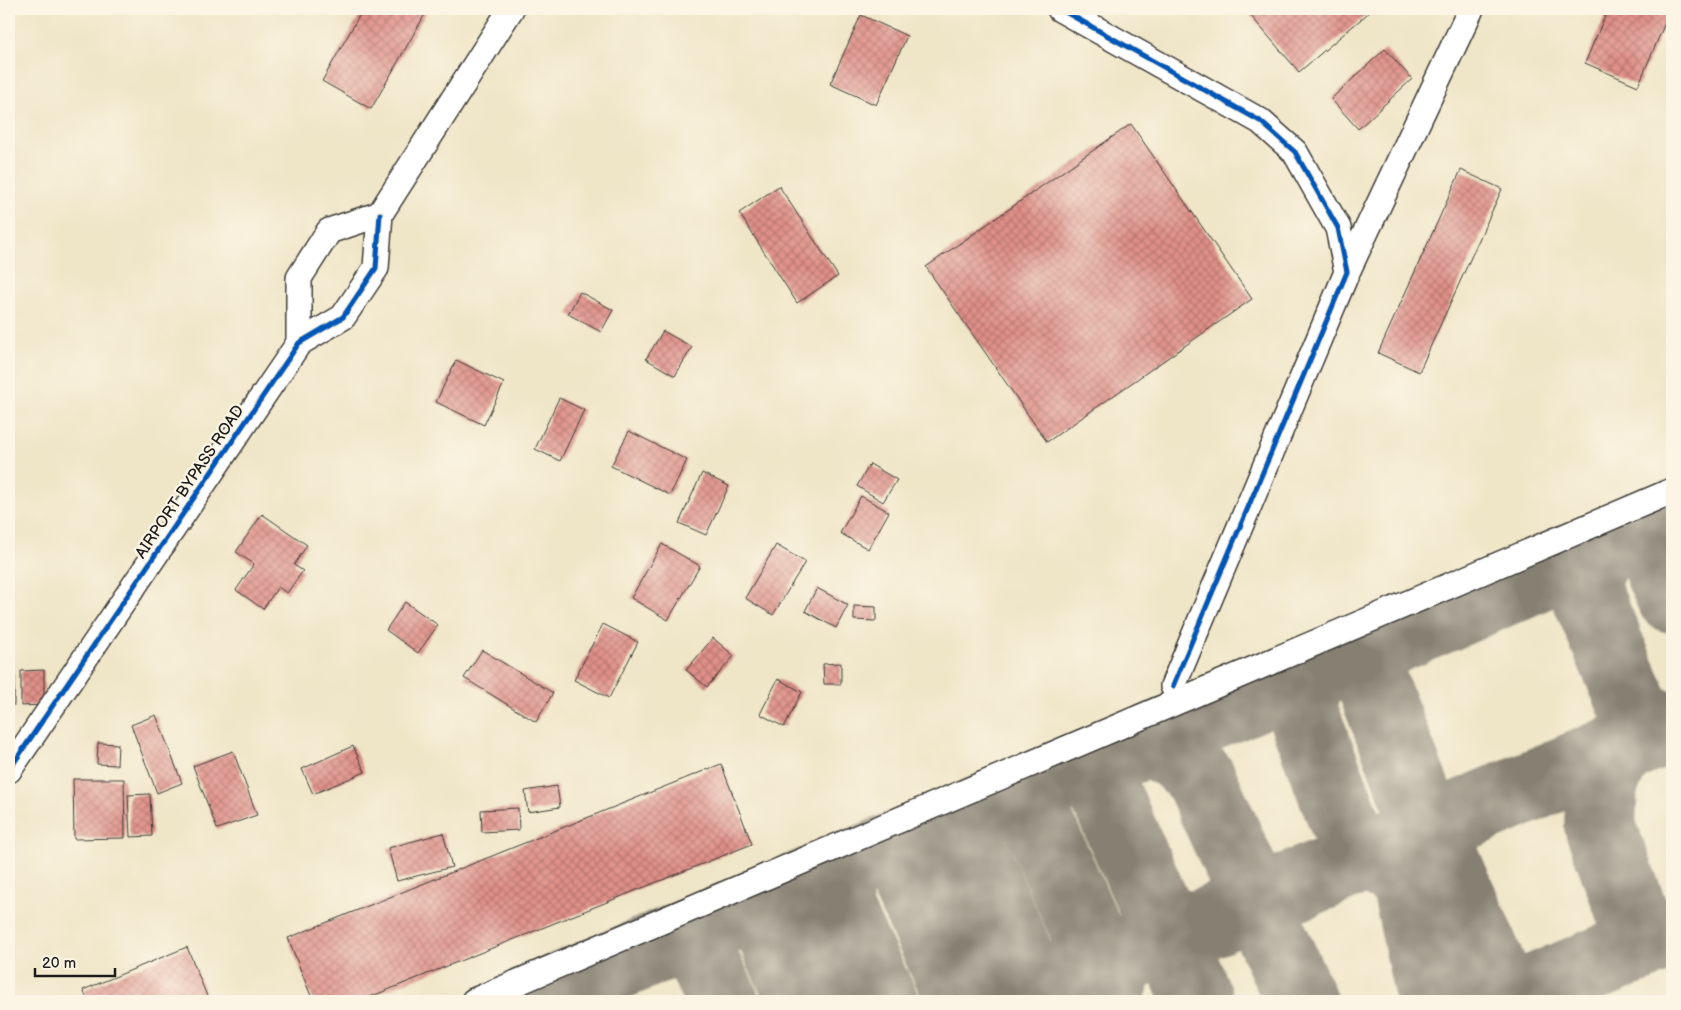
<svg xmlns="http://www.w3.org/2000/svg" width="1681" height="1010" viewBox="0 0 1681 1010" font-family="'Balsamiq Sans',sans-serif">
	<defs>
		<pattern id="building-cross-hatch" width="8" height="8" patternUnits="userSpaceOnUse" patternTransform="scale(1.25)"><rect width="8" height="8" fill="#e09089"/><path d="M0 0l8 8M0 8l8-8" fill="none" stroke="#b5756f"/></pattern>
	</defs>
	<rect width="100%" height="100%" fill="#fcf5e5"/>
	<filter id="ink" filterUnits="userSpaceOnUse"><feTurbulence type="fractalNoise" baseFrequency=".02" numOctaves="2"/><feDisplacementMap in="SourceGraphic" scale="10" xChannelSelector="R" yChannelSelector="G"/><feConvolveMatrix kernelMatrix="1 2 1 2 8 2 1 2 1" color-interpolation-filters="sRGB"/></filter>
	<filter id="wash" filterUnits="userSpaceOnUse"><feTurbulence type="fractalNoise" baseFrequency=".0096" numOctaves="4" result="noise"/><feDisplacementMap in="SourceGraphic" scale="20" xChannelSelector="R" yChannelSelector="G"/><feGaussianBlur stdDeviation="1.12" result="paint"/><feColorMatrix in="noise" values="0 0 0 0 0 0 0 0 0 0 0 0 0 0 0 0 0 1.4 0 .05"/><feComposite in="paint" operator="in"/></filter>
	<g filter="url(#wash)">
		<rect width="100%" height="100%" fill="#efe5c7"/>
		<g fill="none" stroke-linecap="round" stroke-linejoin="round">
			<g stroke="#868072" stroke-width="72">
				<path d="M 1670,517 C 1646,552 1657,563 1672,597"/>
				<path d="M 1599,549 L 1584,578 L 1587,595 L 1635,708 L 1646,719 L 1667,729"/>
				<path d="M 1378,644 L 1370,668 L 1372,684 L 1430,830"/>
				<path d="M 1315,671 C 1306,684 1302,695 1302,711 L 1351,837 C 1359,845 1365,851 1378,852"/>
				<path d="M 1150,741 L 1178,756 L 1200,778 L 1301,1001"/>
				<path d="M 1620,749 L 1602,783 L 1600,826 L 1631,909 L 1639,923 L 1651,933 L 1663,937"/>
				<path d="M 1112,757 L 1103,771 L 1103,789 L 1158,913 L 1169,923 L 1196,928"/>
				<path d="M 1043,786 L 1037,797 L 1035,816 L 1089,937 L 1102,948 L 1131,955 C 1117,964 1114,966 1113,982"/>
				<path d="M 976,814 L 969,825 L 967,840 L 1022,965 C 1035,974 1045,979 1061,979"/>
				<path d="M 1408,839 L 1420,841 L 1443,856 L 1495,978 L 1495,991 L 1491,1001"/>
				<path d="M 914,840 L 902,862 L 904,876 L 956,987 L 966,997 L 976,1001"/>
				<path d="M 1364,858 C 1384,863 1393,869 1407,883 L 1432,1001"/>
				<path d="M 842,870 L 835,888 L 838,912 L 882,1001"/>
				<path d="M 793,891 L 776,917 L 776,943 L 804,1001"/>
				<path d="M 706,927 L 701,945 L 702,959 L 723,1001"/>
				<path d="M 1187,932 L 1180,942 L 1179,956 L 1198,1001"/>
				<path d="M 530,1001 L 1441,618 L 1672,516"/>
				<path d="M 1000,1001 L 1131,955 L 1672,727"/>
				<path d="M 1507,1001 L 1672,933"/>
			</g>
		</g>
		<g id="blocks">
			<g fill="url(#building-cross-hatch)">
				<path d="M 363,9 L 428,9 L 371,109 L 322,81 Z"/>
				<path d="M 1245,9 L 1373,9 L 1299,72 Z"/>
				<path d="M 1608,9 L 1671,9 L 1638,86 L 1585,63 Z"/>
				<path d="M 861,15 L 907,36 L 876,105 L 830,84 Z"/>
				<path d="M 1385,49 L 1412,79 L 1358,129 L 1331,99 Z"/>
				<path d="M 1131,124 L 1252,299 L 1047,442 L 926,267 Z"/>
				<path d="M 1461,170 L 1502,189 L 1419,372 L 1378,353 Z"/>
				<path d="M 779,186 L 838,276 L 797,303 L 739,213 Z"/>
				<path d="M 580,292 L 613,310 L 601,332 L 568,314 Z"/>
				<path d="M 663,331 L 692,347 L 675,376 L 646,359 Z"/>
				<path d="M 456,360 L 504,383 L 484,425 L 436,402 Z"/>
				<path d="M 559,398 L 584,410 L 560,461 L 535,449 Z"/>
				<path d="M 629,431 L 687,460 L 670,495 L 611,466 Z"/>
				<path d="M 870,464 L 897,480 L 883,502 L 857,486 Z"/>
				<path d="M 702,473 L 729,486 L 706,535 L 679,523 Z"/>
				<path d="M 861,496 L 889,512 L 868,549 L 840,533 Z"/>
				<path d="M 262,514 L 307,545 L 294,565 L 303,571 L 287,593 L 278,587 L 263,609 L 236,590 L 254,564 L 236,552 Z"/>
				<path d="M 662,544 L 700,566 L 668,620 L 631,598 Z"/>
				<path d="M 776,545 L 805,562 L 773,615 L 745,598 Z"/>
				<path d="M 817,588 L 848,605 L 836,628 L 805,611 Z"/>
				<path d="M 405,602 L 438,625 L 418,653 L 386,630 Z"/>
				<path d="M 854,606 L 876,607 L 876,621 L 854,620 Z"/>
				<path d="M 603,624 L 638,642 L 609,698 L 574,680 Z"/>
				<path d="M 713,638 L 734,656 L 707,687 L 686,670 Z"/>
				<path d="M 482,650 L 553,693 L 536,722 L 464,678 Z"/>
				<path d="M 841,663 L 841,684 L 824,684 L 823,664 Z"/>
				<path d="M 44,670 L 44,705 L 21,706 L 21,671 Z"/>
				<rect x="9" y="674" width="5" height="31"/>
				<path d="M 778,679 L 802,692 L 784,727 L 760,714 Z"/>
				<path d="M 156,715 L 182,783 L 157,793 L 131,725 Z"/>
				<path d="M 98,743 L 118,744 L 117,765 L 97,764 Z"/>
				<path d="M 353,746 L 365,772 L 313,794 L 302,769 Z"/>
				<path d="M 233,751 L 257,815 L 217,829 L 193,766 Z"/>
				<path d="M 721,764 L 752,844 L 360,1001 L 313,1001 L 288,938 Z"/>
				<path d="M 73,779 L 124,779 L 125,838 L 74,839 Z"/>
				<path d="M 557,786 L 560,807 L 528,812 L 525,791 Z"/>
				<path d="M 150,794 L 152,836 L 130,837 L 128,795 Z"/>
				<path d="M 518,808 L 519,830 L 482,832 L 481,810 Z"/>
				<path d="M 443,833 L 452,867 L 397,881 L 388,848 Z"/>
				<path d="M 187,947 L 209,1001 L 88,1001 L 83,990 Z"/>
			</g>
		</g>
	</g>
	<g filter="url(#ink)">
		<use href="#blocks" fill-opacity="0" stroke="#3c3a36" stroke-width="1"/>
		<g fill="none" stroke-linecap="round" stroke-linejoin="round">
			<defs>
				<g id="minor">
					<path d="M 1060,9 L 1260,121 L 1295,152 L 1338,228 L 1347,272 L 1173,686"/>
					<path d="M 1347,272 L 1471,9"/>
					<path d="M 299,343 L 299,278 L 329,231 L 380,214 L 511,9"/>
					<path d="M 9,770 L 299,343 L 343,317 L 376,268 L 380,214"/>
					<path d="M 474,1001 L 1672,491"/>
				</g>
			</defs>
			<use href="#minor" stroke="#3c3a36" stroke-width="28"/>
			<use href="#minor" stroke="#fff" stroke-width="25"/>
			<defs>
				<g id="cycleway">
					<path d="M 1060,9 L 1260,121 L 1295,152 L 1338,228 L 1347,272 L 1173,686"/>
					<path d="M 9,770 L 299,343 L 343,317 L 376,268 L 380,214"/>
				</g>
			</defs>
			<use href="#cycleway" stroke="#fcf5e5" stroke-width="8"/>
			<use href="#cycleway" stroke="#0057b8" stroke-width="5"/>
		</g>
	</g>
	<g text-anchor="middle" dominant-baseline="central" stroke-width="4.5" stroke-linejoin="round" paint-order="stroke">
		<g font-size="16" fill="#1c1c1c" stroke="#fcf5e5">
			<text transform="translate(190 482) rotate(-56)">AIRPORT BYPASS ROAD</text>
		</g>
	</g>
	<rect width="1681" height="1010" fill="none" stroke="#fcf5e5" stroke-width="30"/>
	<path d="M35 968v8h80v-8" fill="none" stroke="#1c1c1c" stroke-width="2.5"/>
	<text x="42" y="968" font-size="15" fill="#1c1c1c" stroke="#fcf5e5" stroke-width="4" paint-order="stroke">20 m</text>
</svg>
